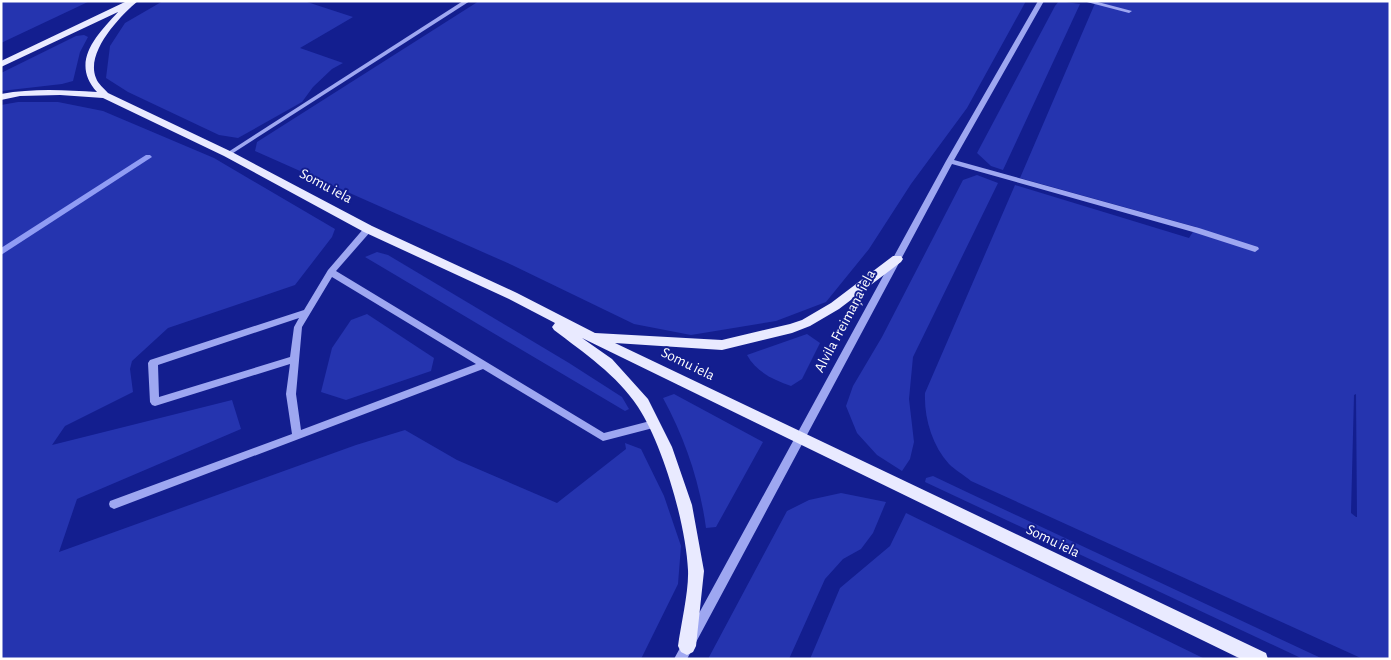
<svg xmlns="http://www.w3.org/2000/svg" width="1391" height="660" viewBox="0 0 1391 660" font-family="'Alegreya Sans',sans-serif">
	<rect width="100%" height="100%" fill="#131e8f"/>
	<g fill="#2534af" fill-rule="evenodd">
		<path d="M 1,1 L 90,1 L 1,43 Z"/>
		<path d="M 163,1 L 304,1 L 353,17 L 300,48 L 343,63 L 332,69 L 313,87 L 302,102 L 238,138 L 219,135 L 128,92 L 106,78 L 110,46 L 125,23 Z"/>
		<path d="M 479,1 L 1026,1 L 967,108 L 911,184 L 869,249 L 826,302 L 776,321 L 691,335 L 634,324 L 512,265 L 255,151 L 257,142 Z"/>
		<path d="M 1059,1 L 1080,4 L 1003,170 L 991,166 L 977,153 L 1055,6 Z"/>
		<path d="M 1096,1 L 1390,1 L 1390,659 L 1363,659 L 971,481 C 964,475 955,470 949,464 C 932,445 924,418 925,393 L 1015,185 L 1189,238 L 1196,227 L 1020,178 ZM 1356,394 L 1357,517 L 1356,517 L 1351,513 L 1354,395 Z"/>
		<path d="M 84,35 L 88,37 L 80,52 L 73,81 L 62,84 L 1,91 L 1,73 L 76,36 Z"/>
		<path d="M 18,102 L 58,102 L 103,111 L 214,158 L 335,229 L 332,237 L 295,285 L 168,328 L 132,361 L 130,369 L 133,392 L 65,426 L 52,445 L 232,400 L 241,429 L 77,499 L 59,552 L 356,445 L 405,430 L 457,460 L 557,503 L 626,449 L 625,443 L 641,449 L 664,496 L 681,546 L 678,584 L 641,659 L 1,659 L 1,105 Z"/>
		<path d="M 977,175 L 998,183 L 913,357 L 909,399 L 914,442 L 910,459 L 902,471 L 877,455 L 857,433 L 846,406 L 853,386 L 882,337 L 963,180 Z"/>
		<path d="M 377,252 L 388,255 L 569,363 L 622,397 L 629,409 L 625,411 L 365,257 Z"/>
		<path d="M 367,314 L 434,358 L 431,371 L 346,400 L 321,392 L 332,348 L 351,320 Z"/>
		<path d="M 807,334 L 820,343 L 802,379 L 791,386 C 774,380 756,372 747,355 Z"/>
		<path d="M 674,394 L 763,442 L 716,527 L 706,528 C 700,483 685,438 663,398 Z"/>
		<path d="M 933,476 L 971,494 L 1323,659 L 1303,659 L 925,482 L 926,478 Z"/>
		<path d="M 841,493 L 886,502 L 873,533 L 861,549 L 843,559 L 825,579 L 789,659 L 708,659 L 787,511 L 809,500 Z"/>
		<path d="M 906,513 L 1205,659 L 810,659 L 840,588 L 890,546 Z"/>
	</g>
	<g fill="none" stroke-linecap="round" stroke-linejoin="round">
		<path fill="#909cf4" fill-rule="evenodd" d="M 146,155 L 150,155 L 152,157 L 1,255 L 1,248 Z"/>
		<g fill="#9ea7f1" fill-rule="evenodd">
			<path d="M 463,1 L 470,1 L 230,155 L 226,155 L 225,154 Z"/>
			<path d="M 1038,1 L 1044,1 L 954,160 L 1199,228 L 1258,247 L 1259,249 L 1255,252 L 1193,232 L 952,164 L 687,659 L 674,659 L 946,161 Z"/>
			<path d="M 1083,1 L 1094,1 L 1132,11 L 1129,13 Z"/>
			<path d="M 368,226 L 371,227 L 372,229 L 371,231 L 336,271 L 604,433 L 654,420 L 657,421 L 659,424 L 657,427 L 603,441 L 483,369 L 114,509 L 110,507 L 109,504 L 110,501 L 292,434 L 286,394 L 290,364 L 155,406 L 152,405 L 150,402 L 148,363 L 150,360 L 304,310 L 328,270 L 365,227 ZM 332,277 L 476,364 L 301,430 L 296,394 L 302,327 ZM 299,318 L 294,327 L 290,357 L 159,397 L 158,365 Z"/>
		</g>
		<path fill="#e9eaff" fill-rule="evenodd" d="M 127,1 L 138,1 C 121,15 85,52 96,78 C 98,84 104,88 108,93 L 232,152 L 372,226 L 517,293 L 595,333 L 722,340 L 790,324 L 802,320 L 831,303 L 893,256 L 901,256 L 903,259 L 901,262 L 839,309 L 810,326 L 792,333 L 722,350 L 615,343 L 1266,653 L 1268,659 L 1241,659 L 582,338 L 612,359 L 648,399 L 672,447 L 692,505 L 704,571 L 696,646 L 693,652 L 687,655 L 681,652 L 678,646 C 681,624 689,591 688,570 C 686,525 663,445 638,407 C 617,375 584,353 554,330 L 552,327 L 555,323 L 509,299 L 364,232 L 224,156 L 103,98 L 60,95 L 20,96 L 1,100 L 1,94 C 33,88 65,90 97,92 C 70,62 96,36 118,12 L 1,67 L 1,61 Z"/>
	</g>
	<g text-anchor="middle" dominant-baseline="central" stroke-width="4" stroke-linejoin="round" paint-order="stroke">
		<g font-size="15" fill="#fff" stroke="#131e8f">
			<text transform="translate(326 186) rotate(28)">Somu iela</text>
			<text transform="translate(845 321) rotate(-62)">Alvila Freimaņa iela</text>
			<text transform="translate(688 364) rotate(26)">Somu iela</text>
			<text transform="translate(1053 541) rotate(26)">Somu iela</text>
		</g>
	</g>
	<rect width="1391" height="660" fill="none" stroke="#ffffff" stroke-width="5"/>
</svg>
